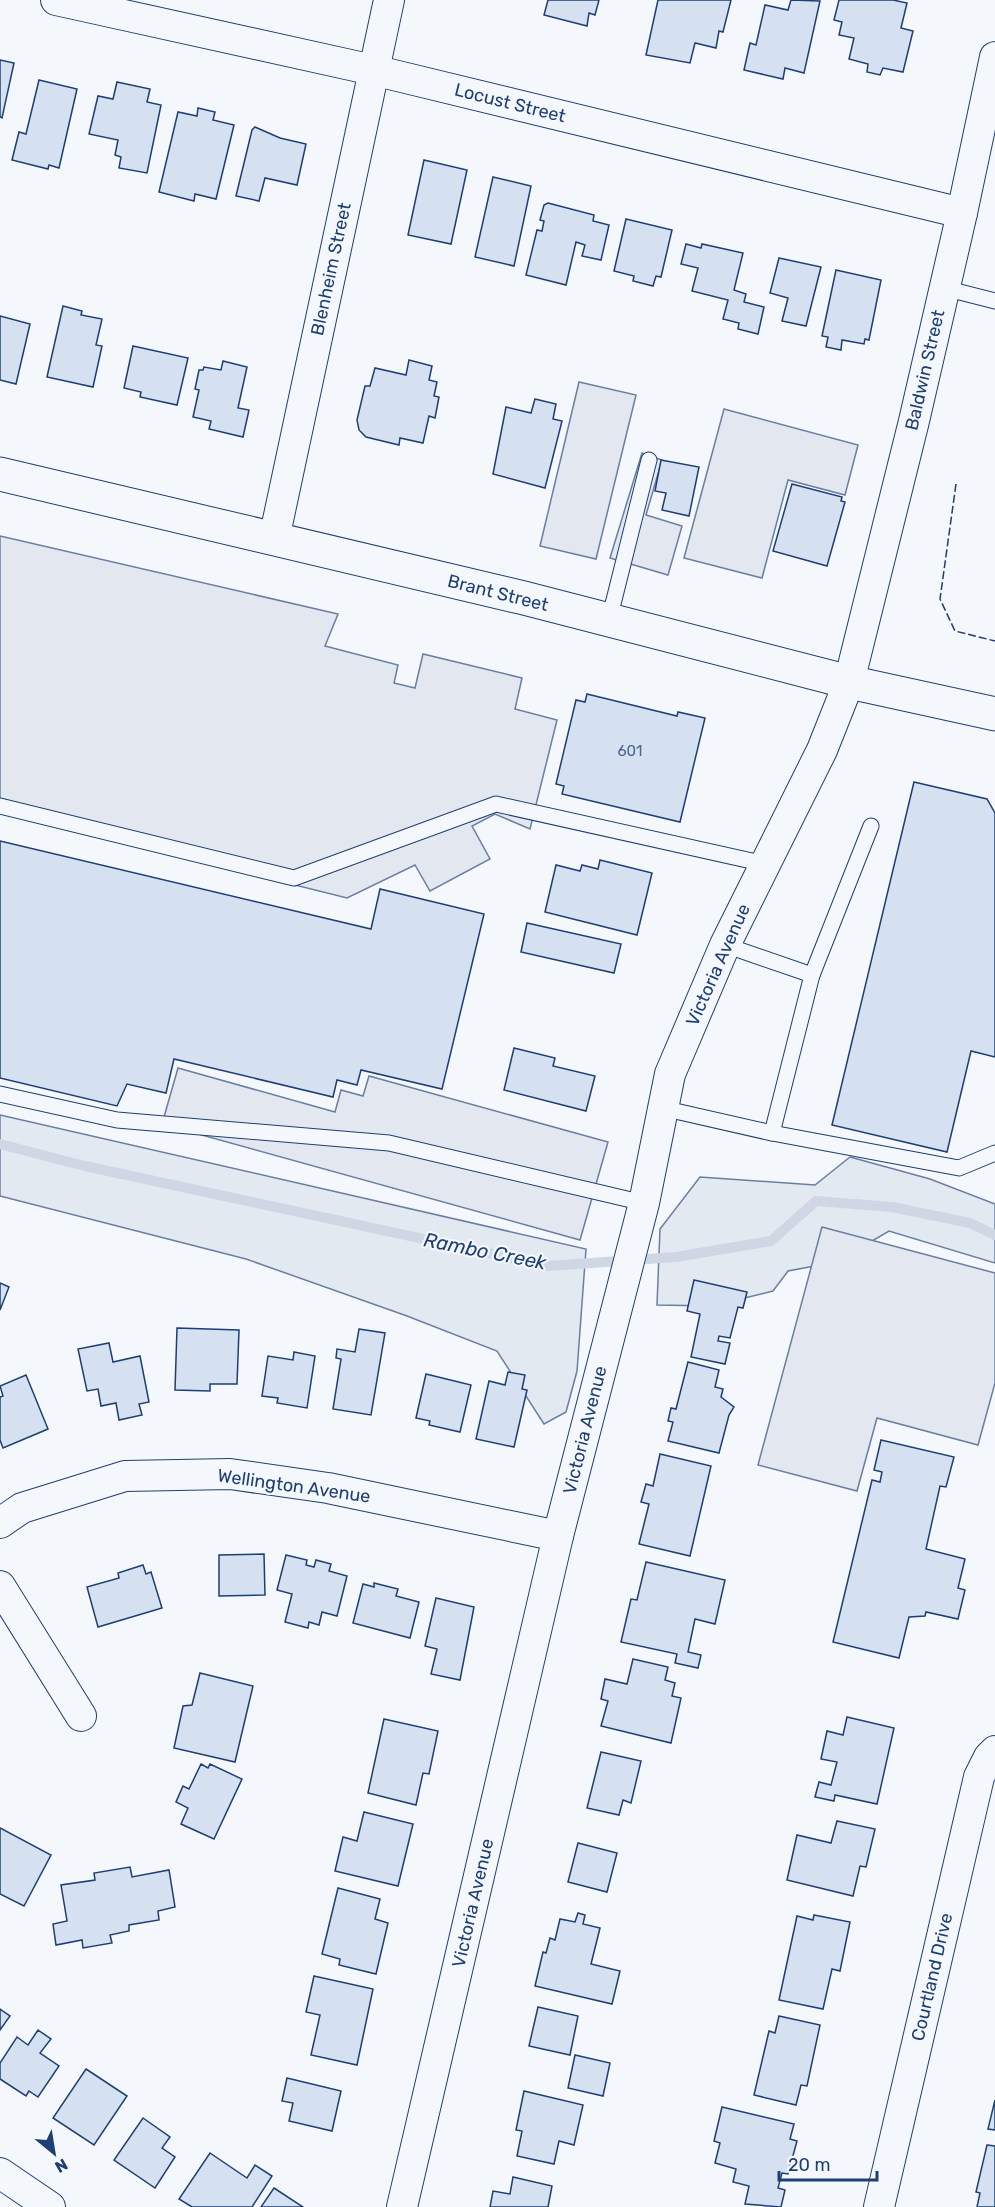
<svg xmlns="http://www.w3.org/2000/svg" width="995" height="2207" viewBox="0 0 995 2207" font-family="Rubik,sans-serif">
	<rect width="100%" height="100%" fill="#f4f7fb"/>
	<g fill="#e3e9f0" stroke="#687fa3" stroke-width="1.5">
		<path d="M 0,1115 L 586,1249 L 577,1371 L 566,1412 L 544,1424 L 497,1351 L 407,1316 L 246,1259 L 0,1196 Z"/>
		<path d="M 850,1157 L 930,1179 L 995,1204 L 995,1263 L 889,1231 L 836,1262 L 788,1271 L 773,1291 L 712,1306 L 657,1305 L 660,1229 L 700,1177 L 815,1185 Z"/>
	</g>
	<g fill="#e3e8f0" stroke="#687fa3" stroke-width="1.5">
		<path d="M 579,382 L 636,395 L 596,559 L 540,546 Z"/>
		<path d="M 724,409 L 858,445 L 845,495 L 788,480 L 762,578 L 684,558 Z"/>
		<path d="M 642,453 L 662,460 L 646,515 L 682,526 L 668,575 L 610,558 Z"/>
		<path d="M 0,536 L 338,614 L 325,646 L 398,665 L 394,683 L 415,688 L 423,654 L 522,678 L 515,709 L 557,720 L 530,829 L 495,814 L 472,826 L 490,859 L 430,891 L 415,865 L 347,898 L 0,811 Z"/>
		<path d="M 178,1068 L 335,1112 L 341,1090 L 363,1096 L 369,1076 L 608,1142 L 580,1240 L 162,1124 Z"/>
		<path d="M 822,1227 L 995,1273 L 995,1383 L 978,1445 L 877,1418 L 857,1491 L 758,1465 Z"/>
	</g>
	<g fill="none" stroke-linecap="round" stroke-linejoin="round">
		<path stroke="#cfd7e4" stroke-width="10" d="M 0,1144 L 85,1166 L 549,1266 L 676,1257 L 771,1241 L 816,1201 L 892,1207 L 970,1223 L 995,1235"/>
	</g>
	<g fill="#d5e0f0" stroke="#1d3f73" stroke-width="1.5">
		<path d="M 548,0 L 599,0 L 595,15 L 589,13 L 587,26 L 544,15 Z"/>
		<path d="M 658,0 L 731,0 L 723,32 L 719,31 L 716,48 L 695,43 L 690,63 L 646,55 Z"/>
		<path d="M 791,0 L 820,1 L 804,73 L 785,68 L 783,79 L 744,70 L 750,43 L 756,45 L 765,5 L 788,10 Z"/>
		<path d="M 839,0 L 893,0 L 907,3 L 901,28 L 913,31 L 903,72 L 883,68 L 880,75 L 867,72 L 868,64 L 849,59 L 854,38 L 839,35 L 842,22 L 834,20 Z"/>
		<path d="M 0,60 L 14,63 L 2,118 L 0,117 Z"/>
		<path d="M 39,80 L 77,89 L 59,168 L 49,165 L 48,169 L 12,160 L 19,132 L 26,134 Z"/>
		<path d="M 117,82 L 150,89 L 147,102 L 161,105 L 147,173 L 119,168 L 121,157 L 115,155 L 118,140 L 89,134 L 98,96 L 113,99 Z"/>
		<path d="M 198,108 L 215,112 L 213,120 L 234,125 L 216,199 L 195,194 L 194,201 L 159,192 L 178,112 L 197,116 Z"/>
		<path d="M 255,127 L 280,138 L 306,144 L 297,185 L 265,178 L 259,201 L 236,196 L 252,130 Z"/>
		<path d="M 424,160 L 467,170 L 451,244 L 408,235 Z"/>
		<path d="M 493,177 L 531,186 L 514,266 L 475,257 Z"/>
		<path d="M 548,203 L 594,215 L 593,221 L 609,225 L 601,260 L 582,256 L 585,245 L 576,242 L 566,285 L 526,275 L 537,230 L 542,231 L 544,221 L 540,220 L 544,205 Z"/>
		<path d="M 626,219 L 672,230 L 661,277 L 656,276 L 653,286 L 633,281 L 634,276 L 614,271 Z"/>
		<path d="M 686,244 L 701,248 L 702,244 L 743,253 L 734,290 L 746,294 L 744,302 L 764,307 L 758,334 L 738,329 L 739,323 L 723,319 L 728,300 L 692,291 L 698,268 L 681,264 Z"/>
		<path d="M 779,258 L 821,267 L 806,326 L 782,321 L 788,298 L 770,293 Z"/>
		<path d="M 836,270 L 881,280 L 869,340 L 865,339 L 864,344 L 842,340 L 841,350 L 826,347 L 828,337 L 822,336 Z"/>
		<path d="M 63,306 L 82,311 L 81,315 L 102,319 L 96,345 L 102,346 L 93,387 L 47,377 Z"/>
		<path d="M 0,316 L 30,324 L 16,384 L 0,380 Z"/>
		<path d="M 133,346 L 188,358 L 177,405 L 140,397 L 141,392 L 124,388 Z"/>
		<path d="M 409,360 L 432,366 L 429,380 L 437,382 L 434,396 L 439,397 L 435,418 L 429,416 L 423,443 L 400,438 L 399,445 L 366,437 L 359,430 L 357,420 L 365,386 L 370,386 L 375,368 L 406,375 Z"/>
		<path d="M 223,361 L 247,367 L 238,408 L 249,410 L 243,437 L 209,429 L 211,421 L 193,417 L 199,390 L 195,389 L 199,370 L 203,370 L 204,367 L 221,370 Z"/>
		<path d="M 535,399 L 556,404 L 553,419 L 562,421 L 545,488 L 493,474 L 506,407 L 531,413 Z"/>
		<path d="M 661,460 L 699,467 L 689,516 L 662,510 L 666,493 L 655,491 Z"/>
		<path d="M 792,484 L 842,497 L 841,501 L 845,502 L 827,566 L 773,551 Z"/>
		<path d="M 587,694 L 677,716 L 678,712 L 705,718 L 680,822 L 562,794 L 564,786 L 556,784 L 576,700 L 585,702 Z"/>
		<path d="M 914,782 L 987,799 L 995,813 L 995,1057 L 971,1051 L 947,1152 L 832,1125 Z"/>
		<path d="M 0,841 L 371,929 L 380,889 L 484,914 L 442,1089 L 361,1070 L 357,1085 L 337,1080 L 333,1097 L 174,1059 L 166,1093 L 127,1084 L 117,1106 L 0,1078 Z"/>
		<path d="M 600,860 L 652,873 L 637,935 L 545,912 L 556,865 L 580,871 L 582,865 L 598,869 Z"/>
		<path d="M 527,923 L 621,944 L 614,973 L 521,952 Z"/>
		<path d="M 514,1048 L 555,1058 L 553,1066 L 595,1076 L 586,1111 L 504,1090 Z"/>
		<path d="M 694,1280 L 747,1292 L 743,1308 L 738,1307 L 730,1338 L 719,1336 L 718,1341 L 730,1343 L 725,1364 L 691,1357 L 700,1314 L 687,1311 Z"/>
		<path d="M 0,1283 L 9,1287 L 0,1310 Z"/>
		<path d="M 177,1328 L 239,1330 L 237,1384 L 210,1384 L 210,1391 L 175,1390 Z"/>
		<path d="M 359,1329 L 385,1333 L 371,1415 L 333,1409 L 341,1359 L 336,1358 L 337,1349 L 355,1352 Z"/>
		<path d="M 109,1343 L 113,1362 L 140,1356 L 149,1402 L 139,1404 L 142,1415 L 119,1420 L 116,1403 L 101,1406 L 98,1389 L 87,1391 L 78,1349 Z"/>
		<path d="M 294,1352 L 315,1356 L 307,1408 L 277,1403 L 278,1398 L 262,1396 L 268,1356 L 293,1360 Z"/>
		<path d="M 688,1362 L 719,1370 L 715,1387 L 723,1389 L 721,1397 L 734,1407 L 729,1415 L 719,1453 L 668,1441 L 673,1422 L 668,1421 L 671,1408 L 676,1409 Z"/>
		<path d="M 508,1372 L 525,1375 L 522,1389 L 527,1390 L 514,1447 L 476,1439 L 489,1381 L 505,1385 Z"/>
		<path d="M 426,1374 L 471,1385 L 460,1432 L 429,1425 L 430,1421 L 416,1418 Z"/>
		<path d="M 26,1375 L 48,1429 L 3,1448 L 0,1440 L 0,1397 L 3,1396 L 0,1386 Z"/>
		<path d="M 881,1440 L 954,1457 L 946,1487 L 940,1486 L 926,1549 L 965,1559 L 958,1588 L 965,1590 L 958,1619 L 926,1612 L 925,1616 L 909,1617 L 899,1658 L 833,1642 L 872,1480 L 880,1482 L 882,1472 L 874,1470 Z"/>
		<path d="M 660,1454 L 711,1466 L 690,1556 L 639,1544 L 649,1504 L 641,1502 L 646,1484 L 653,1486 Z"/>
		<path d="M 264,1554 L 265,1595 L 219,1596 L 219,1555 Z"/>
		<path d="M 286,1555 L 307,1560 L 306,1565 L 314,1567 L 316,1560 L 331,1564 L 329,1571 L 347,1576 L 337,1616 L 322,1612 L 319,1625 L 309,1622 L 308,1628 L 285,1622 L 292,1594 L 277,1590 Z"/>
		<path d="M 646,1562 L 725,1580 L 715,1624 L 695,1619 L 688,1652 L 701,1655 L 698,1668 L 675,1663 L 677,1654 L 621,1642 L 631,1599 L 637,1600 Z"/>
		<path d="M 143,1565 L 146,1574 L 151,1572 L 162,1608 L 98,1627 L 87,1587 L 119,1578 L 118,1573 Z"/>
		<path d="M 374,1583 L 398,1589 L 396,1596 L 419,1602 L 410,1638 L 353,1623 L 363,1584 L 374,1587 Z"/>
		<path d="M 436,1598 L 474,1607 L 460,1680 L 431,1674 L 437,1649 L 425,1646 Z"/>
		<path d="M 633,1659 L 668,1667 L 665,1680 L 675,1683 L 672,1696 L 681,1698 L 671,1743 L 601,1726 L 608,1701 L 601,1699 L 605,1679 L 627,1684 Z"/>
		<path d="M 200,1673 L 253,1686 L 235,1762 L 174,1748 L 183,1706 L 192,1705 Z"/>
		<path d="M 847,1717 L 894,1728 L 877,1804 L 835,1795 L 834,1801 L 815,1797 L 819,1782 L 831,1785 L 837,1762 L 821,1759 L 827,1731 L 843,1735 Z"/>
		<path d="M 384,1719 L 438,1731 L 429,1774 L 423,1773 L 416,1805 L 368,1793 Z"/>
		<path d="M 601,1752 L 641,1761 L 631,1803 L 623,1800 L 619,1815 L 587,1808 Z"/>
		<path d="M 201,1764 L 208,1768 L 210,1764 L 242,1779 L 214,1839 L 181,1824 L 188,1808 L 176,1802 L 183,1786 L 189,1789 Z"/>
		<path d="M 364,1812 L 413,1824 L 398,1886 L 335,1871 L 343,1837 L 357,1841 Z"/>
		<path d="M 837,1821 L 875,1829 L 866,1867 L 860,1866 L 853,1896 L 787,1880 L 797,1835 L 831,1843 Z"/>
		<path d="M 0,1828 L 51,1855 L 24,1906 L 0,1894 Z"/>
		<path d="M 578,1843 L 617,1853 L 607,1892 L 568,1882 Z"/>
		<path d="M 130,1867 L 132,1877 L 169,1870 L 175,1907 L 158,1911 L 159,1920 L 129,1925 L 129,1931 L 110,1935 L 112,1943 L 83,1948 L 82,1940 L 56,1945 L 53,1924 L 67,1921 L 61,1885 L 95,1880 L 94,1873 Z"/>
		<path d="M 338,1888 L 380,1899 L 375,1919 L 388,1923 L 376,1974 L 339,1965 L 340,1959 L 322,1954 Z"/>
		<path d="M 578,1913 L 585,1915 L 583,1924 L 600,1928 L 591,1964 L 620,1971 L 612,2004 L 535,1986 L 543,1952 L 546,1953 L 550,1938 L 555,1940 L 560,1919 L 575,1922 Z"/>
		<path d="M 814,1915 L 850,1922 L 840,1971 L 832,1969 L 823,2009 L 779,2000 L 797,1916 L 813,1920 Z"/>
		<path d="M 314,1976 L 373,1989 L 357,2065 L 311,2055 L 320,2015 L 306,2012 Z"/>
		<path d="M 538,2007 L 578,2016 L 570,2055 L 529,2046 Z"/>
		<path d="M 0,2009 L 10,2016 L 0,2030 Z"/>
		<path d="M 779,2016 L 820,2025 L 807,2086 L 801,2085 L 796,2105 L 754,2095 L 769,2031 L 775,2033 Z"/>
		<path d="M 38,2030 L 51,2039 L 40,2053 L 59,2066 L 38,2097 L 29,2091 L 26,2096 L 0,2079 L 0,2063 L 17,2037 L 28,2045 Z"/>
		<path d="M 575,2055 L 610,2063 L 603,2096 L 568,2088 Z"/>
		<path d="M 86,2069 L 127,2096 L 94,2145 L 53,2118 Z"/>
		<path d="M 287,2078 L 341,2091 L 332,2131 L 289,2121 L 293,2103 L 282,2101 Z"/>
		<path d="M 524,2091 L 583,2105 L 574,2145 L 559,2141 L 554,2164 L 517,2156 L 522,2131 L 516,2130 Z"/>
		<path d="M 995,2100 L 995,2130 L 988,2129 Z"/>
		<path d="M 722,2107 L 794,2124 L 790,2139 L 797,2141 L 788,2174 L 782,2173 L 778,2188 L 785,2190 L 781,2207 L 745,2204 L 749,2186 L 733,2182 L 736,2169 L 715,2163 L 720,2143 L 714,2141 Z"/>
		<path d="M 143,2118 L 170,2137 L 162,2148 L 175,2157 L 155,2188 L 114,2160 Z"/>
		<path d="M 987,2145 L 995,2146 L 995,2207 L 977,2207 L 980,2193 L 976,2192 Z"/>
		<path d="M 210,2153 L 247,2178 L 255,2165 L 272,2176 L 252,2207 L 192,2207 L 179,2199 Z"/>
		<path d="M 513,2177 L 552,2186 L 548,2207 L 490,2207 L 493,2191 L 510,2194 Z"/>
		<path d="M 274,2188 L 303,2207 L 261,2207 Z"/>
	</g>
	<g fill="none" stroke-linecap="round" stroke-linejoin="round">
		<defs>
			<g id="service">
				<path d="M 944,288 L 995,301"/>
				<path d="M 609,620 L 649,460"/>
				<path d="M 0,806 L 294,878 L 496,804 L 765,864"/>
				<path d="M 725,945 L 812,975"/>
				<path d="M 0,1094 L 117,1120 L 389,1143 L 644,1203"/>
				<path d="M 662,1108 L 772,1133 L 959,1168 L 995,1153"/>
				<path d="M 772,1133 L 812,975 L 871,826"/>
			</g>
			<g id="minor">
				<path d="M 56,0 L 373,70 L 962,213"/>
				<path d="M 274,539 L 389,0"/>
				<path d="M 0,1523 L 22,1508 L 125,1476 L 230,1474 L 328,1488 L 558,1536"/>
				<path d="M 0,1586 L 81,1716"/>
				<path d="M 0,2173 L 50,2207"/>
				<path d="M 402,2207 L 558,1536 L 644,1203 L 670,1074 L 725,945 L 822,750 L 849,682 L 914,421 L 962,213 L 995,57"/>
				<path d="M 879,2207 L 979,1777 L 989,1757 L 995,1751"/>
			</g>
			<path id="primary" d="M 0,474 L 524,598 L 849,682 L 995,714"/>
		</defs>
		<use href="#service" stroke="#1d3f73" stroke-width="17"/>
		<use href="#minor" stroke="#1d3f73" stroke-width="32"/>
		<use href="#primary" stroke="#1d3f73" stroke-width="35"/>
		<use href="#service" stroke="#f4f7fb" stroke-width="15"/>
		<use href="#minor" stroke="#f4f7fb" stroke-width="30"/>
		<use href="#primary" stroke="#f4f7fb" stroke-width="33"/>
		<path stroke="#1d3f73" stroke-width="1.5" stroke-dasharray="8 3" stroke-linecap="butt" d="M 956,484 L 940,599 L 955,631 L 995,641"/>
	</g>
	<g text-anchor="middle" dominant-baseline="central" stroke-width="4.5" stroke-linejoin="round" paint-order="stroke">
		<g font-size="15" fill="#4b6792">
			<text x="630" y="751">601</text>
		</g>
		<g font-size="18" fill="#1d3f73" stroke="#f4f7fb">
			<text transform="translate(510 103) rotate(14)">Locust Street</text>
			<text transform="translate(331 269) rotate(-78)">Blenheim Street</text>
			<text transform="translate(925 370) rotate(-77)">Baldwin Street</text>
			<text transform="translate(498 593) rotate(14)">Brant Street</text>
			<text transform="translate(718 965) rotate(-66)">Victoria Avenue</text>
			<text transform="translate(585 1430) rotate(-76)">Victoria Avenue</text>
			<text transform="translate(294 1486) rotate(8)">Wellington Avenue</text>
			<text transform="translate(473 1903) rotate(-77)">Victoria Avenue</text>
			<text transform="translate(932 1977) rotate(-77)">Courtland Drive</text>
		</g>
		<g font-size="20" font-style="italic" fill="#1d3f73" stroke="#f4f7fb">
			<text transform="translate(485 1251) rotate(11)">Rambo Creek</text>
		</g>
	</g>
	<g transform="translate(54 2153) rotate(150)" stroke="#f4f7fb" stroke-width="4.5" paint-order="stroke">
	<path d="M0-4.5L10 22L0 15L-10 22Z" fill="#1d3f73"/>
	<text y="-9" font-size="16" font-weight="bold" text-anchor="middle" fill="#1d3f73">N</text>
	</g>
	<path d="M779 2171v9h98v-9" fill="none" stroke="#1d3f73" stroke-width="3"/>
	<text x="788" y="2171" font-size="18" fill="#1d3f73" stroke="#f4f7fb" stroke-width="4.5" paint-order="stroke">20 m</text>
</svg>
